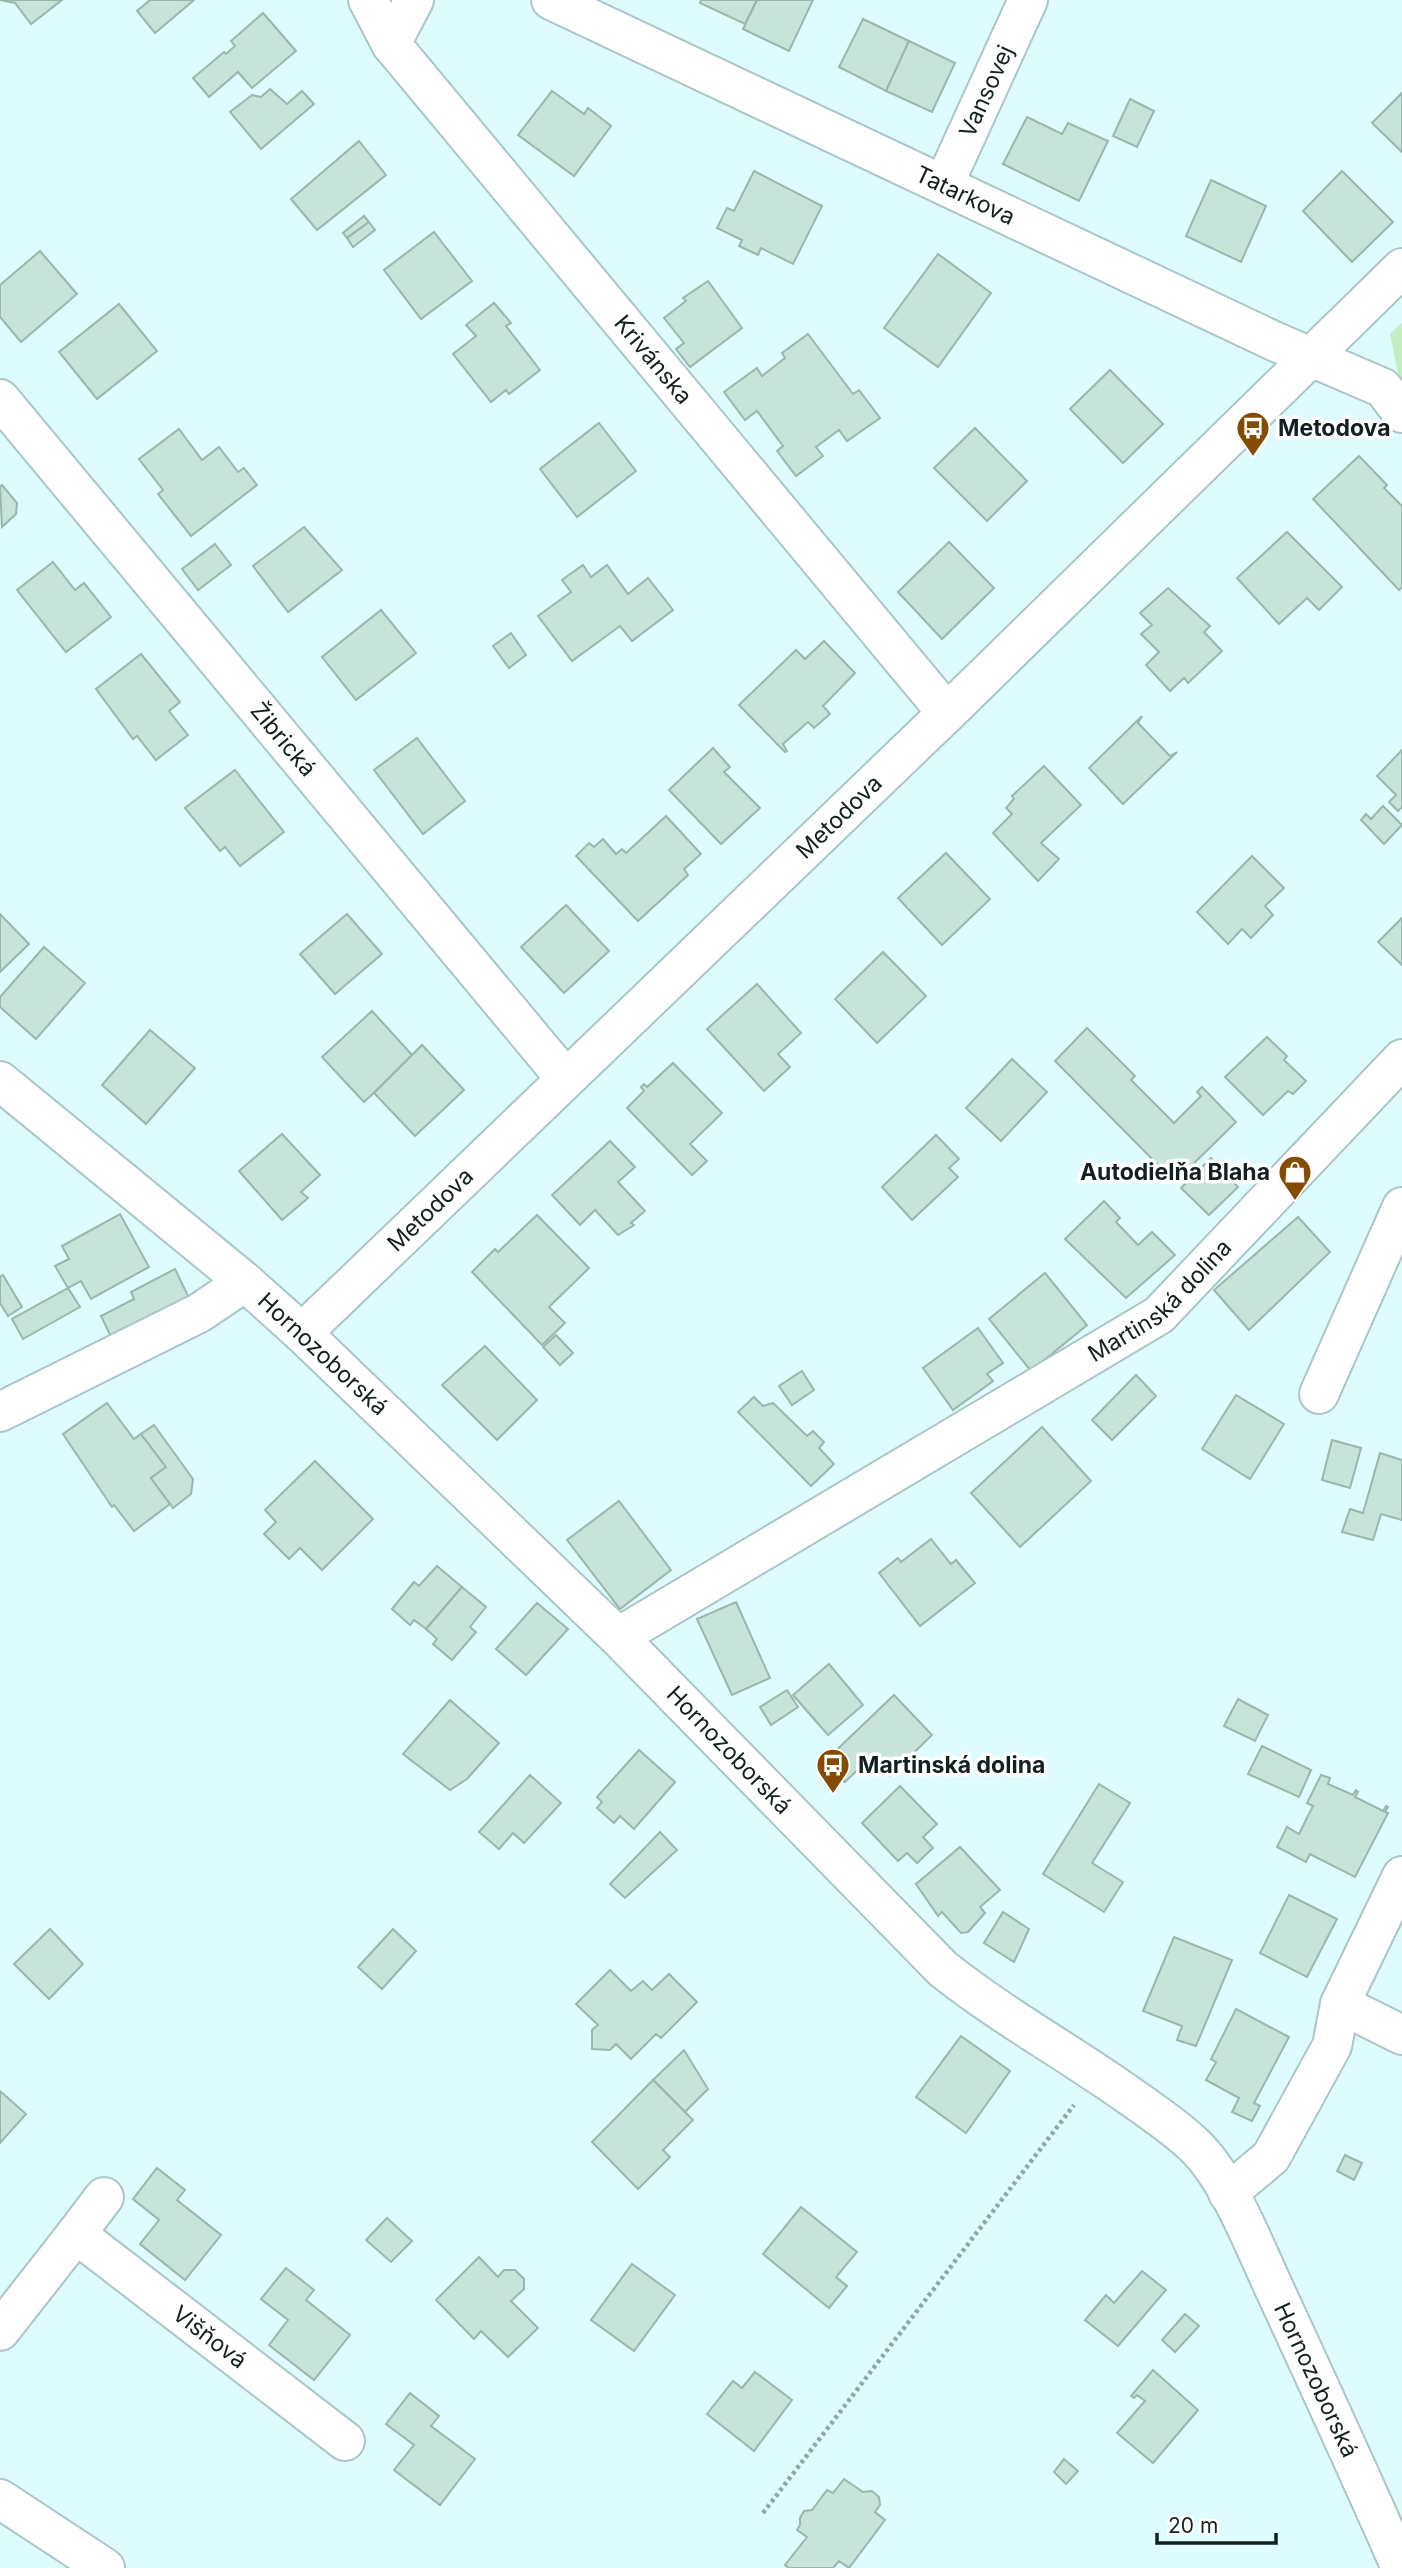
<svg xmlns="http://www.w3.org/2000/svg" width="1402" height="2568" viewBox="0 0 1402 2568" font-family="Inter,sans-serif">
	<rect width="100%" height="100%" fill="#defcfd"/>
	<path fill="#c3efc0" d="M 1402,323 L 1402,380 L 1399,378 L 1390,334 Z"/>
	<g fill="#c8e3d9" stroke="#9cb6ac" stroke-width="2">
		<path d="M 0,0 L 62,0 L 31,24 L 15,3 Z"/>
		<path d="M 150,0 L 194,0 L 155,33 L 137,11 Z"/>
		<path d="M 701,0 L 757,0 L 745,24 L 700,3 Z"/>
		<path d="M 757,0 L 813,0 L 789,51 L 743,29 Z"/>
		<path d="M 263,13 L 296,51 L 252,88 L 238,72 L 209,97 L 193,78 L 224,52 L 226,54 L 235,46 L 231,41 Z"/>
		<path d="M 863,19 L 909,41 L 886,91 L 839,67 Z"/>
		<path d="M 909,41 L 955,63 L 932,112 L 886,91 Z"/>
		<path d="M 270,89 L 287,104 L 302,91 L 314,104 L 261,149 L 230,112 L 252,95 L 261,97 Z"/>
		<path d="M 552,91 L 584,114 L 588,108 L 611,126 L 574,176 L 518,135 Z"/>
		<path d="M 1402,93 L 1402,152 L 1372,123 Z"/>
		<path d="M 1130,99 L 1154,111 L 1137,147 L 1113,136 Z"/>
		<path d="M 1027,117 L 1062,134 L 1068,123 L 1108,141 L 1079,201 L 1003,164 Z"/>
		<path d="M 359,141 L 386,175 L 317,230 L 291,199 Z"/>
		<path d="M 754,171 L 822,206 L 793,264 L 761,248 L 758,255 L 739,246 L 742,240 L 717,228 L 727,208 L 734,211 Z"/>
		<path d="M 1342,171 L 1393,222 L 1352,262 L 1303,211 Z"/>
		<path d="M 1211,180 L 1266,206 L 1241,262 L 1186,236 Z"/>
		<path d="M 364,216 L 369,222 L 347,238 L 343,233 Z"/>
		<path d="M 369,222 L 375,230 L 353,247 L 347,238 Z"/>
		<path d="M 434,232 L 472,281 L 421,319 L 384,270 Z"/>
		<path d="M 40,251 L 77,294 L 21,342 L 0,317 L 0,285 Z"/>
		<path d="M 938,254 L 991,293 L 938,367 L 884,328 Z"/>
		<path d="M 708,281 L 742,328 L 690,367 L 676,349 L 684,343 L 664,318 L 686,301 L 683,298 Z"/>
		<path d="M 494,303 L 511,323 L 506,326 L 540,370 L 509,394 L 506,390 L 491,402 L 453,354 L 476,336 L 466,325 Z"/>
		<path d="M 119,304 L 157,351 L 97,399 L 59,352 Z"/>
		<path d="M 808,334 L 853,394 L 859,390 L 880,418 L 847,441 L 839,430 L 816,447 L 823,456 L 796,476 L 777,451 L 783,446 L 757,411 L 745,420 L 724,392 L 757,368 L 762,376 L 785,358 L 782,353 Z"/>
		<path d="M 1110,370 L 1163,424 L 1123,463 L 1070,409 Z"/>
		<path d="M 599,423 L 636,471 L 577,517 L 540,469 Z"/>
		<path d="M 975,428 L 1027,481 L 987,521 L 934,468 Z"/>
		<path d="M 179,429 L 202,460 L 219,447 L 238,472 L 244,468 L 257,485 L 191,536 L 158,494 L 163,490 L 139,459 Z"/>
		<path d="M 1359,456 L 1387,485 L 1384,488 L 1402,506 L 1402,587 L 1399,590 L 1313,499 Z"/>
		<path d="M 2,485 L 17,503 L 16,514 L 2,527 L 0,487 Z"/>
		<path d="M 304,527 L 342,570 L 288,612 L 253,566 Z"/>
		<path d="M 1287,532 L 1342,587 L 1319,610 L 1307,598 L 1279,624 L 1237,578 Z"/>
		<path d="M 949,542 L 994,588 L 942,639 L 898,592 Z"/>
		<path d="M 215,544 L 231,565 L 198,590 L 182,569 Z"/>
		<path d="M 53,562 L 75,590 L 84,583 L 111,617 L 66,652 L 17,590 Z"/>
		<path d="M 583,565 L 591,577 L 607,565 L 628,594 L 648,578 L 673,610 L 632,641 L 620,626 L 572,661 L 538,616 L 571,592 L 562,580 Z"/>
		<path d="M 1168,588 L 1210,626 L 1204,632 L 1222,651 L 1188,683 L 1184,678 L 1170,691 L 1146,665 L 1159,652 L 1141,634 L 1152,625 L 1140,613 Z"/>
		<path d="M 381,610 L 416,653 L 356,700 L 322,657 Z"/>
		<path d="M 511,633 L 526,655 L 509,668 L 493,646 Z"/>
		<path d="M 824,641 L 855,673 L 823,706 L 830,714 L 814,728 L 808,722 L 783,744 L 787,751 L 785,752 L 739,705 L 796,650 L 805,659 Z"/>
		<path d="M 141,654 L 180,702 L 169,711 L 188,735 L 156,760 L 137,736 L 133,739 L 96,689 Z"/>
		<path d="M 1142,716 L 1138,723 L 1170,756 L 1177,752 L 1123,804 L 1089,768 Z"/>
		<path d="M 417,738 L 465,801 L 423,834 L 374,770 Z"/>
		<path d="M 713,748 L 730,767 L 724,772 L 760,808 L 721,844 L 669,790 Z"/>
		<path d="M 1402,750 L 1402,807 L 1398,811 L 1389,802 L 1396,795 L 1377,776 Z"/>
		<path d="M 1044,766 L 1081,805 L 1041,843 L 1059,859 L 1038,881 L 993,833 L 1012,814 L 1006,808 L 1014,799 L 1012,796 Z"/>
		<path d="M 235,770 L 284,832 L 240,866 L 225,847 L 220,851 L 185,808 Z"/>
		<path d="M 1383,806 L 1402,825 L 1384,844 L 1361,820 L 1366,814 L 1371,819 Z"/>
		<path d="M 666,816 L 701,854 L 684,869 L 688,875 L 638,921 L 576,856 L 589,843 L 594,847 L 603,839 L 616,854 L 622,849 L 626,853 Z"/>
		<path d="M 946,853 L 990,899 L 942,945 L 898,898 Z"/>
		<path d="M 1252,856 L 1284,888 L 1265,906 L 1273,915 L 1251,938 L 1242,929 L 1228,944 L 1197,912 Z"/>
		<path d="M 566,905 L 609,951 L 564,993 L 521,947 Z"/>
		<path d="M 0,914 L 29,944 L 0,972 Z"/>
		<path d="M 347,914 L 382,954 L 335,994 L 300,954 Z"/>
		<path d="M 1402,918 L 1402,965 L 1378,942 Z"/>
		<path d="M 44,947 L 85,983 L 36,1039 L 0,1007 L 0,997 Z"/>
		<path d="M 883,952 L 926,996 L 877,1043 L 835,999 Z"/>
		<path d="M 757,984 L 801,1033 L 778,1054 L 790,1067 L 764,1091 L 707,1029 Z"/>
		<path d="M 372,1011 L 413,1056 L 364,1102 L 322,1057 Z"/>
		<path d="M 1087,1028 L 1135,1076 L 1131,1080 L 1174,1123 L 1201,1096 L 1197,1092 L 1202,1087 L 1236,1122 L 1175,1182 L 1055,1061 Z"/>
		<path d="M 150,1030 L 195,1068 L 146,1124 L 102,1085 Z"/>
		<path d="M 1267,1037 L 1287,1056 L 1284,1060 L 1306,1081 L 1293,1094 L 1288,1091 L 1263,1115 L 1225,1077 Z"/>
		<path d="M 422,1045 L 464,1090 L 415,1136 L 374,1093 Z"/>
		<path d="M 1012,1059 L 1047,1092 L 1001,1141 L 966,1108 Z"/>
		<path d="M 673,1063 L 722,1113 L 690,1144 L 707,1161 L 692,1175 L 627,1108 L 644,1091 L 641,1087 L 644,1084 L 647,1087 Z"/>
		<path d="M 282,1134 L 320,1175 L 301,1192 L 308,1198 L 282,1220 L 239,1171 Z"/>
		<path d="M 936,1135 L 959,1159 L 949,1168 L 958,1177 L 912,1220 L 882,1187 Z"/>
		<path d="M 610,1141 L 635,1167 L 618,1182 L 645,1211 L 631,1223 L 634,1225 L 618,1235 L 595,1210 L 580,1225 L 552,1195 Z"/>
		<path d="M 1211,1158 L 1238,1187 L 1209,1215 L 1181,1188 Z"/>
		<path d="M 1104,1201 L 1120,1218 L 1116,1222 L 1138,1245 L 1152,1232 L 1175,1255 L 1126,1298 L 1065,1239 Z"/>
		<path d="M 120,1214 L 149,1267 L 91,1299 L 81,1281 L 68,1288 L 55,1266 L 69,1259 L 62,1246 Z"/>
		<path d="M 537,1215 L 589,1268 L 549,1307 L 565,1323 L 542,1345 L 472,1272 L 495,1249 L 498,1252 Z"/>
		<path d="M 1298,1217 L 1330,1252 L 1249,1330 L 1214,1290 Z"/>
		<path d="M 175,1269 L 189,1298 L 111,1337 L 101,1316 L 134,1299 L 131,1292 Z"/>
		<path d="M 1045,1273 L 1087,1325 L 1031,1371 L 989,1319 Z"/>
		<path d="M 3,1275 L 22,1307 L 8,1316 L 0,1303 L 0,1277 Z"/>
		<path d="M 68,1288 L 80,1307 L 23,1339 L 12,1319 Z"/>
		<path d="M 978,1328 L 1003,1363 L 987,1374 L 993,1381 L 953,1410 L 923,1368 Z"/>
		<path d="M 556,1335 L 573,1353 L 560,1365 L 543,1347 Z"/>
		<path d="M 485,1346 L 537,1400 L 497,1440 L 442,1385 Z"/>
		<path d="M 802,1371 L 814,1390 L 792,1405 L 779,1386 Z"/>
		<path d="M 1136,1375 L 1156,1396 L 1112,1440 L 1092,1420 Z"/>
		<path d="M 1236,1395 L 1284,1424 L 1250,1479 L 1202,1449 Z"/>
		<path d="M 754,1397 L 763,1406 L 773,1403 L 807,1436 L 813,1431 L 824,1442 L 819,1448 L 834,1464 L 811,1486 L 738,1412 Z"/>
		<path d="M 107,1403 L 134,1439 L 141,1434 L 166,1467 L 151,1478 L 170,1504 L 134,1531 L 114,1505 L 112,1507 L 63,1434 Z"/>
		<path d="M 154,1425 L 193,1479 L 191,1494 L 173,1508 L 151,1478 L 166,1467 L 141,1434 Z"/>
		<path d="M 1042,1427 L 1091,1481 L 1020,1547 L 971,1493 Z"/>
		<path d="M 1332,1440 L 1361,1448 L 1350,1488 L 1322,1480 Z"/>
		<path d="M 1380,1453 L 1402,1460 L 1402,1520 L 1381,1514 L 1373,1540 L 1342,1532 L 1350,1509 L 1363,1513 Z"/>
		<path d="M 315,1461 L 373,1519 L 322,1570 L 300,1548 L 289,1559 L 264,1534 L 276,1522 L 265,1510 Z"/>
		<path d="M 619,1501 L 671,1570 L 620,1609 L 567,1540 Z"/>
		<path d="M 931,1539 L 951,1564 L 956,1560 L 975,1583 L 920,1626 L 879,1573 L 898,1558 L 901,1562 Z"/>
		<path d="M 437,1566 L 462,1587 L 426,1629 L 414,1620 L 410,1625 L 392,1609 L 414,1582 L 419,1586 Z"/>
		<path d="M 462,1587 L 486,1607 L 470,1627 L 476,1632 L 452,1660 L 433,1644 L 437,1639 L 426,1629 Z"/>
		<path d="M 736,1602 L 770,1678 L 732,1695 L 697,1619 Z"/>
		<path d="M 537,1603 L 568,1629 L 526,1675 L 496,1649 Z"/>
		<path d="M 829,1664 L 863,1705 L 828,1735 L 793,1695 Z"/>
		<path d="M 787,1690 L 798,1707 L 771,1725 L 760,1707 Z"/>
		<path d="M 894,1695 L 932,1735 L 890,1776 L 871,1757 L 845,1782 L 825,1761 Z"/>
		<path d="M 1238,1699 L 1268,1715 L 1255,1741 L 1224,1726 Z"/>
		<path d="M 450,1700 L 499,1743 L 467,1779 L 450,1790 L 403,1754 Z"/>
		<path d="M 1262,1746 L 1311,1770 L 1299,1797 L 1248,1774 Z"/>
		<path d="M 639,1750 L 675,1782 L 634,1829 L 620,1816 L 614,1823 L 597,1808 L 602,1802 L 597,1797 Z"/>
		<path d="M 530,1775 L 561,1803 L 524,1843 L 513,1833 L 499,1849 L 479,1832 Z"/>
		<path d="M 1321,1775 L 1330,1778 L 1328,1784 L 1353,1795 L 1356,1790 L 1358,1792 L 1355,1797 L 1383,1811 L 1386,1806 L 1388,1807 L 1385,1812 L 1388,1813 L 1355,1877 L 1310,1854 L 1306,1862 L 1277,1847 L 1287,1827 L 1299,1834 L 1313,1806 L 1307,1803 Z"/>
		<path d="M 1099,1784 L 1130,1803 L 1092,1863 L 1123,1882 L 1104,1912 L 1043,1874 Z"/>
		<path d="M 900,1786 L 937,1824 L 923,1837 L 933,1848 L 917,1863 L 907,1853 L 898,1861 L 862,1823 Z"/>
		<path d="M 660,1832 L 677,1850 L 625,1898 L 610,1884 Z"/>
		<path d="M 960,1847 L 1000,1890 L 980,1907 L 985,1913 L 968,1932 L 961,1933 L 942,1912 L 938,1916 L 916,1884 Z"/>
		<path d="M 1289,1895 L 1337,1919 L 1307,1977 L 1260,1953 Z"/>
		<path d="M 1003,1912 L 1029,1929 L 1014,1962 L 984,1943 Z"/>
		<path d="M 50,1929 L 83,1964 L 49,1999 L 14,1964 Z"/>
		<path d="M 393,1929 L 416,1951 L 382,1989 L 358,1967 Z"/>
		<path d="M 1174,1937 L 1232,1960 L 1196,2046 L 1177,2040 L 1182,2026 L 1143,2011 Z"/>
		<path d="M 610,1970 L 631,1991 L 643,1981 L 652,1990 L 669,1974 L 697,2002 L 661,2038 L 656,2034 L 631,2059 L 616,2044 L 610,2050 L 592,2049 L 592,2030 L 598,2025 L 576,2004 Z"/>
		<path d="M 1236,2009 L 1289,2037 L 1254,2103 L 1260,2106 L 1252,2121 L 1232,2112 L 1239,2098 L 1206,2080 L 1216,2062 L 1211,2059 Z"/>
		<path d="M 961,2036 L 1010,2071 L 966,2133 L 916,2097 Z"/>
		<path d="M 684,2050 L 708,2089 L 685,2112 L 653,2080 Z"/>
		<path d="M 653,2080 L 693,2120 L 663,2150 L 670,2157 L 638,2189 L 592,2142 Z"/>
		<path d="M 0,2091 L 26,2114 L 0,2143 Z"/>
		<path d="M 1345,2155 L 1362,2163 L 1354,2180 L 1337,2171 Z"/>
		<path d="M 157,2168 L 185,2190 L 177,2200 L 221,2235 L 185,2280 L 140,2244 L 159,2220 L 133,2199 Z"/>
		<path d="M 801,2207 L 857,2252 L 836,2277 L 847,2286 L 829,2308 L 763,2254 Z"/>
		<path d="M 387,2218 L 412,2241 L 391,2262 L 366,2240 Z"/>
		<path d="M 479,2257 L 498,2277 L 504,2270 L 515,2270 L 524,2279 L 524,2289 L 511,2301 L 538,2328 L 508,2357 L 481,2331 L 474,2339 L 436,2300 Z"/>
		<path d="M 632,2264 L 675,2295 L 634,2351 L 591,2320 Z"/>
		<path d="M 286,2268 L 314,2290 L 306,2300 L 350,2335 L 314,2380 L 269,2345 L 288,2320 L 261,2299 Z"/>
		<path d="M 1142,2271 L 1166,2290 L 1118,2346 L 1085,2320 L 1106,2295 L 1114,2303 Z"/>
		<path d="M 1185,2314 L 1199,2326 L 1175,2352 L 1162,2340 Z"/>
		<path d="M 1153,2370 L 1198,2410 L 1153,2463 L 1117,2433 L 1145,2401 L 1137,2395 L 1134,2398 L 1131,2396 Z"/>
		<path d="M 755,2372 L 792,2400 L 754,2451 L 707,2414 L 733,2381 L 742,2388 Z"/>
		<path d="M 410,2393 L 439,2416 L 431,2426 L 475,2459 L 440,2505 L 394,2470 L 414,2445 L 386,2424 Z"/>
		<path d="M 1064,2459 L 1078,2471 L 1066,2484 L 1054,2472 Z"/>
		<path d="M 844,2479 L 863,2492 L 872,2491 L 879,2497 L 880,2505 L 875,2512 L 885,2520 L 849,2568 L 839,2561 L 833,2568 L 789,2568 L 785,2565 L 807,2537 L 797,2530 L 800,2525 L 800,2518 L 804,2511 L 812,2510 L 827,2490 L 833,2493 Z"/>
	</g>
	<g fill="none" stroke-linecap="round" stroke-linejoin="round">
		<defs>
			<g id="minor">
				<path id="s1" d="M 368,0 L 391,44 L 947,713"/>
				<path id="s2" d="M 551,0 L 1276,342 L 1383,388 L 1402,413"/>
				<path d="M 391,44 L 414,0"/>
				<path id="s3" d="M 944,184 L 1028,0"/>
				<path id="s4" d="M 0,399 L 565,1078"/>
				<path d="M 0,1081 L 245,1282 L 302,1333"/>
				<path d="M 1319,1394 L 1402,1207"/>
				<path d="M 0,1412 L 199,1313 L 245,1282"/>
				<path id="s5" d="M 618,1637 L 1159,1315 L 1402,1059"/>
				<path d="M 1340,2004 L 1402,2035"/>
				<path d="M 1228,2193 L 1271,2157 L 1332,2046 L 1340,2004 L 1402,1876"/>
				<path d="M 76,2234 L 104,2197"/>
				<path id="s6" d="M 0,2331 L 76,2234 L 345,2441"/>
				<path d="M 0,2499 L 105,2568"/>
			</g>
			<g id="tertiary">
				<path id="s7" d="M 1401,2568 C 1360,2474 1317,2381 1274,2288 C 1254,2245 1228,2177 1194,2145 C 1174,2126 1150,2110 1127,2094 C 1066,2051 1001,2015 943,1969 L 618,1637 L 302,1333 L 947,713 L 1402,268"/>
			</g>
		</defs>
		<use href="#minor" stroke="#aac6c7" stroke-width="42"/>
		<use href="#tertiary" stroke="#aac6c7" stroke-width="42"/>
		<path stroke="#8fa5a6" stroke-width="4.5" stroke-dasharray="3.5 3.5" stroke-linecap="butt" d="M 763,2513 L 1074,2105"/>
		<use href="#minor" stroke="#fff" stroke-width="38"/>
		<use href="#tertiary" stroke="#fff" stroke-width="38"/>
	</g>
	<defs>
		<symbol id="bus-pin" viewBox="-11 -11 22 30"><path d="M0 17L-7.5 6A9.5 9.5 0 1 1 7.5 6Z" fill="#864b03" stroke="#fff"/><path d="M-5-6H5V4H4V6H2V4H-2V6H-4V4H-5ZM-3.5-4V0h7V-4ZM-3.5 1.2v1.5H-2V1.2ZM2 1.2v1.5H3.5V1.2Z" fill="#fff"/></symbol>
		<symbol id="shop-pin" viewBox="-11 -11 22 30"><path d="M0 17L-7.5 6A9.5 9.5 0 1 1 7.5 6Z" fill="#864b03" stroke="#fff"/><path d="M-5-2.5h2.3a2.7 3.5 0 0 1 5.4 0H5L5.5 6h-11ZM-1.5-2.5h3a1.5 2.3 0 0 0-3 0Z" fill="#fff"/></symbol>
	</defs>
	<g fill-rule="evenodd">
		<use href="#bus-pin" x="1234" y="409" width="38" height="52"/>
		<use href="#shop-pin" x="1276" y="1153" width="38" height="52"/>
		<use href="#bus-pin" x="814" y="1746" width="38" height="52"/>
	</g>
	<g text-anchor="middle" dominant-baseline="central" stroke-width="7" stroke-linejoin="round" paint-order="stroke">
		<g font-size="23" fill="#141f20" stroke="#fff">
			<text stroke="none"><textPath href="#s3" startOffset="102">Vansovej</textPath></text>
			<text stroke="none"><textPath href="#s2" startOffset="458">Tatarkova</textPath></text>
			<text stroke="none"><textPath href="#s1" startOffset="460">Krivánska</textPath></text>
			<text stroke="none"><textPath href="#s4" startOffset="443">Žibrická</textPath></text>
			<text stroke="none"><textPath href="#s7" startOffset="2427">Metodova</textPath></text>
			<text stroke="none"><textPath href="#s7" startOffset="1860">Metodova</textPath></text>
			<text stroke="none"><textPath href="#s5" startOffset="639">Martinská dolina</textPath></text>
			<text transform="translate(323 1354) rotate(43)">Hornozoborská</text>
			<text transform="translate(729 1750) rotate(46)">Hornozoborská</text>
			<text stroke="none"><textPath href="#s6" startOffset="292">Višňová</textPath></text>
			<text transform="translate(1316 2380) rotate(65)">Hornozoborská</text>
		</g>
		<g font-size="23" font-weight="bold" fill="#141f20" stroke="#fff" text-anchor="start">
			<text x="1278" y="428">Metodova</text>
			<text x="1270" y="1172" text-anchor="end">Autodielňa Blaha</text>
			<text x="858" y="1765">Martinská dolina</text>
		</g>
	</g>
	<path d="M1157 2533v10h119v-10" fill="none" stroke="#141f20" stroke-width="3.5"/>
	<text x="1168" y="2533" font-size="21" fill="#141f20" stroke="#ffffff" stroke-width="5" paint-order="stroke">20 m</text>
</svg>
